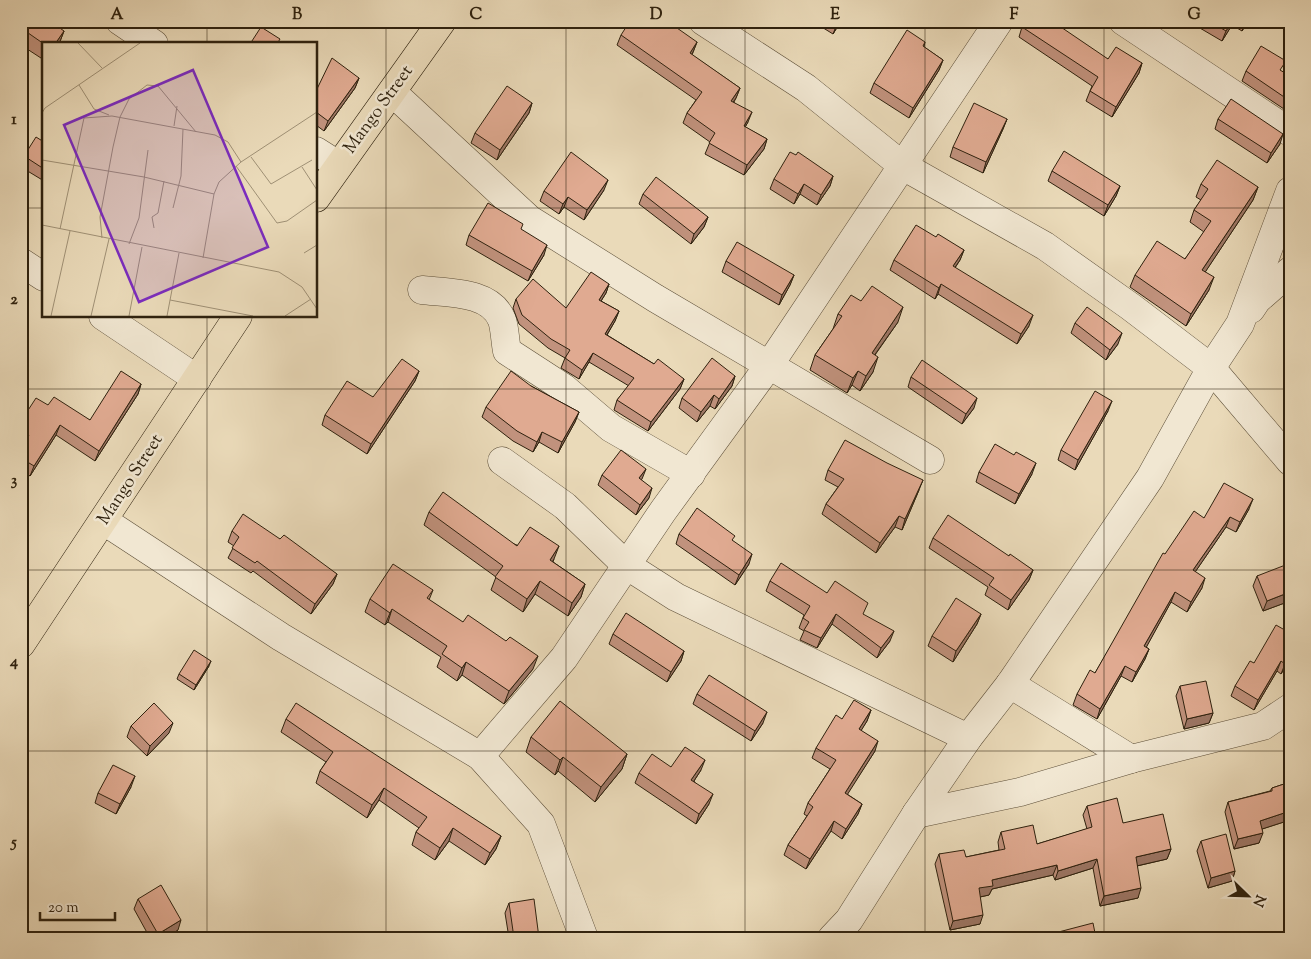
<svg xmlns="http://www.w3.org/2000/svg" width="1311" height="959" viewBox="0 0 1311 959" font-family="'Sorts Mill Goudy',serif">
	<rect width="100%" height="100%" fill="#eadab9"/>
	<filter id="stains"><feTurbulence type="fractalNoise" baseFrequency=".004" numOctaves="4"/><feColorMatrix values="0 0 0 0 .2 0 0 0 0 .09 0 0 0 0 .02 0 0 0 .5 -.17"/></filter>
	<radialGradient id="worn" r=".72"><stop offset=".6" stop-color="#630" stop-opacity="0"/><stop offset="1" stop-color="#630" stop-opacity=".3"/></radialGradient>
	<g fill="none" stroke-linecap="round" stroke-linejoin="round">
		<defs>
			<g id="minor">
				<path d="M 120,21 L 154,44"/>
				<path d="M 703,21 L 806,88 L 903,166 L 1045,246 L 1131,307 L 1211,368 L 1290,461"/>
				<path d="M 1123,21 L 1290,132"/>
				<path d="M 392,92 L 529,219 L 655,298 L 930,460"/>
				<path d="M 316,151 L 338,165"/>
				<path d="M 21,262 L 44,277"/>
				<path d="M 422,290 C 448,293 491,291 502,320 C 505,329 505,341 507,351 L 564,388 L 611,428 L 691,474"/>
				<path d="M 1251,309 L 1257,300 L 1290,271"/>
				<path d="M 103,316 L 197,379"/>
				<path d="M 502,461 L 565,506 L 626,565 L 676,597 L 968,738"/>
				<path d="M 104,521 L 281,637 L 480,756 L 541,824 L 584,938"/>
				<path d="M 1010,684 L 1131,759"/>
				<path d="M 480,756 L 564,658 L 663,511 L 770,364 L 999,21"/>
				<path d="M 916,814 L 1020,792 L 1131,759 L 1263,726 L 1290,708"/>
				<path d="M 832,938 L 849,920 L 916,814 L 968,738 L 1010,684 L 1150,478 L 1211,368 L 1240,324 L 1290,191"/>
			</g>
			<g id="major">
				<path d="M 316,198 L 442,21"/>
				<path d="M 21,644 L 238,316"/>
			</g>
		</defs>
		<use href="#minor" stroke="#5d4f39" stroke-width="29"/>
		<use href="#major" stroke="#2e210e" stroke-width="29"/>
		<use href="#minor" stroke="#f1e7d2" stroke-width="28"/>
		<use href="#major" stroke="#eadab9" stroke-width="28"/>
	</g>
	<g fill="#c1927d" stroke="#2e210e">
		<path d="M 21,21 L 64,31 L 59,44 L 44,44 L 44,60 L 21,45 Z"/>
		<path d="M 812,21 L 841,21 L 833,34 Z"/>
		<path d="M 1194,21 L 1248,21 L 1242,31 L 1232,25 L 1222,41 L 1193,24 Z"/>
		<path d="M 1022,27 L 1108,59 L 1142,63 L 1139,73 L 1112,117 L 1086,101 L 1092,86 L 1019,37 Z"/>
		<path d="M 621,35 L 697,42 L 692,55 L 740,88 L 736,98 L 734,102 L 748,122 L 745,127 L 767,139 L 764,149 L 744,175 L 705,154 L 710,142 L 683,123 L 687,113 L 696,100 L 617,45 Z"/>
		<path d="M 925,42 L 924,47 L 943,60 L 939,70 L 909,118 L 870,93 L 874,83 Z"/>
		<path d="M 1246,71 L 1290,76 L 1290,113 L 1242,81 Z"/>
		<path d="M 359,78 L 355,88 L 324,131 L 316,125 L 316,91 Z"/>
		<path d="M 532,103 L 529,113 L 497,160 L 471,143 L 475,133 Z"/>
		<path d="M 1007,119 L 1003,129 L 983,173 L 950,157 L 953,147 Z"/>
		<path d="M 1218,119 L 1280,144 L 1267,163 L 1215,129 Z"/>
		<path d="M 44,142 L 44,181 L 21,167 L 21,164 L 24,156 Z"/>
		<path d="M 796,155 L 833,176 L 830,186 L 817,205 L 800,194 L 794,204 L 770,189 L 774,179 Z"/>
		<path d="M 1052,171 L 1120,186 L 1116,196 L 1104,216 L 1048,181 Z"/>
		<path d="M 1201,184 L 1258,187 L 1253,200 L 1205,272 L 1209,290 L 1186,326 L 1130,287 L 1135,275 L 1185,259 L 1204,232 L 1190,222 L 1194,210 L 1201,200 L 1196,197 Z"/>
		<path d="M 604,190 L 584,220 L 564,207 L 559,214 L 540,201 L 544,191 Z"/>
		<path d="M 643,194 L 708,217 L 704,227 L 691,244 L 639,204 Z"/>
		<path d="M 522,230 L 544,255 L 528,281 L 466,245 L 469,235 Z"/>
		<path d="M 936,237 L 964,250 L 960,260 L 955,268 L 1029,326 L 1017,344 L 938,294 L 935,299 L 890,270 L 894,260 Z"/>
		<path d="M 726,261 L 794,275 L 790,285 L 779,305 L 722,272 Z"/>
		<path d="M 609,284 L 606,293 L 601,301 L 619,311 L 615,321 L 607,335 L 654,364 L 684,379 L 680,389 L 648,431 L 614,410 L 617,400 L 629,386 L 589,362 L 579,379 L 561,368 L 565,358 L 548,348 L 519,324 L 513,308 L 516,299 L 566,308 Z"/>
		<path d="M 861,301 L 898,322 L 875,355 L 873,372 L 860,391 L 852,385 L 847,393 L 810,370 L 815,355 L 833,329 L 838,314 Z"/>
		<path d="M 1075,323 L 1118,344 L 1106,360 L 1071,333 Z"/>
		<path d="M 419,371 L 415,381 L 367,454 L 322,425 L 325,415 L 373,397 Z"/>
		<path d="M 735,376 L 732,386 L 715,409 L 710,406 L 697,422 L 679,408 L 682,398 Z"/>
		<path d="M 911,377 L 974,408 L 962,424 L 908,387 Z"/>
		<path d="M 141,384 L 138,394 L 95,461 L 56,435 L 30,476 L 21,470 L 21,447 L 23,444 L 21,442 L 21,421 L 48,405 L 90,420 Z"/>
		<path d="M 531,386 L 579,412 L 575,422 L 558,453 L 539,442 L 533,452 L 513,441 L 482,417 L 486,407 Z"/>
		<path d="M 1108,411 L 1075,470 L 1058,460 L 1061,450 Z"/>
		<path d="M 828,470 L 919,490 L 902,530 L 895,527 L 876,553 L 822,514 L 826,504 L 838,487 L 825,480 Z"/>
		<path d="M 979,472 L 1032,474 L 1015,504 L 976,482 Z"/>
		<path d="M 602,475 L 642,479 L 641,480 L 649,498 L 636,515 L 598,485 Z"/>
		<path d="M 1249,509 L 1236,532 L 1226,527 L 1195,572 L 1202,588 L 1187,612 L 1171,602 L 1146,647 L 1149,649 L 1145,659 L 1132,682 L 1121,676 L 1097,719 L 1073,705 L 1077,694 L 1095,673 L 1165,554 L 1204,518 Z"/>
		<path d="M 429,512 L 554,559 L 553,562 L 585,584 L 581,597 L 568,616 L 535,594 L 523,612 L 491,590 L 496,577 L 424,525 Z"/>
		<path d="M 232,531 L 280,539 L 337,574 L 333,584 L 311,614 L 253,571 L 251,573 L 228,558 L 234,546 L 228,542 Z"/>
		<path d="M 679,534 L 733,541 L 749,564 L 735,585 L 676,544 Z"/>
		<path d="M 933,538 L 1009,556 L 1033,570 L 1029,580 L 1008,610 L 985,595 L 988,587 L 929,548 Z"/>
		<path d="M 1290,569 L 1290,601 L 1263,611 L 1253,586 L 1257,576 Z"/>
		<path d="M 770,581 L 827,593 L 864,615 L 890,641 L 877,658 L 832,624 L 817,648 L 800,640 L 804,631 L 799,628 L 804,615 L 766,591 Z"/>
		<path d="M 433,590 L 429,600 L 533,669 L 504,704 L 462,675 L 457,681 L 437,667 L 441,657 L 388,622 L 385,625 L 365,612 L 370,599 Z"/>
		<path d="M 981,614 L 977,624 L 953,662 L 928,646 L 932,636 Z"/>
		<path d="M 1290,633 L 1290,659 L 1281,674 L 1277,671 L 1254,710 L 1231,696 L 1235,686 L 1254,663 Z"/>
		<path d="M 613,634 L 684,651 L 681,661 L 667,682 L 609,644 Z"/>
		<path d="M 209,666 L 194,690 L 177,679 L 179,674 Z"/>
		<path d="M 1180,686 L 1213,713 L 1209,723 L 1184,729 L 1176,696 Z"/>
		<path d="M 697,694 L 763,723 L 751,741 L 693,704 Z"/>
		<path d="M 871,710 L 867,721 L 861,730 L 875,751 L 847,794 L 862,804 L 858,814 L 842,839 L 831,831 L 806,869 L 784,855 L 788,845 L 807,816 L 804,814 L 808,803 L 830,769 L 812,758 L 816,748 L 842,719 Z"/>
		<path d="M 286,719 L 501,836 L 496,849 L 485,865 L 449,841 L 435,860 L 412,845 L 416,832 L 419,828 L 379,800 L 367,818 L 316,783 L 320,771 L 326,762 L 281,732 Z"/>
		<path d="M 131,726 L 169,733 L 147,756 L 127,737 Z"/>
		<path d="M 531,737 L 627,754 L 622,769 L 595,802 L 558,771 L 555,775 L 526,752 Z"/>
		<path d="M 671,767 L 701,770 L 694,781 L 709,804 L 696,824 L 635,783 L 639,773 Z"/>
		<path d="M 1290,782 L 1290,820 L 1262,829 L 1259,843 L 1234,849 L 1225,812 L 1228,802 L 1270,791 L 1272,788 Z"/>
		<path d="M 131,787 L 116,814 L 95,803 L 98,793 Z"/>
		<path d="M 1087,806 L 1123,823 L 1171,849 L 1167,859 L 1137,866 L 1138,898 L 1100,906 L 1093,868 L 1055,880 L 1053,875 L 992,889 L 989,895 L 980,897 L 980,924 L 950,930 L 935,864 L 939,854 L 966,857 L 999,850 L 998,842 L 1001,832 L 1037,844 L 1087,829 L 1083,815 Z"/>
		<path d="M 1201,841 L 1235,871 L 1232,881 L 1208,888 L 1197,851 Z"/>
		<path d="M 138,899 L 178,930 L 165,938 L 150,938 L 134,909 Z"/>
		<path d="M 509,903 L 539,938 L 509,938 L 505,913 Z"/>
	</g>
	<g fill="#9d7766" stroke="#2e210e">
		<path d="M 838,21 L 841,21 L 833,34 L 837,24 Z"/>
		<path d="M 1232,21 L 1233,21 L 1232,25 L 1222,41 L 1226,31 Z"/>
		<path d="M 1246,21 L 1248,21 L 1242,31 Z"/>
		<path d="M 64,31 L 59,44 L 55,44 Z"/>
		<path d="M 697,42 L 693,52 L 686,63 L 690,53 Z"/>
		<path d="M 943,60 L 939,70 L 909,118 L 913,108 Z"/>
		<path d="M 1142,63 L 1139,73 L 1112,117 L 1116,107 Z"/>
		<path d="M 359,78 L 355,88 L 324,131 L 328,121 Z"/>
		<path d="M 740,88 L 736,98 L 727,111 L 731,101 Z"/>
		<path d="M 532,103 L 529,113 L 497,160 L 500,150 Z"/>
		<path d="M 752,112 L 748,122 L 740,136 L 744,126 Z"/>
		<path d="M 1007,119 L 1003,129 L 983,173 L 986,162 Z"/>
		<path d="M 1283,134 L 1280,144 L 1267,163 L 1271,153 Z"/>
		<path d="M 767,139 L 764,149 L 744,175 L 747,165 Z"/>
		<path d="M 833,176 L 830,186 L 817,205 L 821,195 Z"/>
		<path d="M 608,180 L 604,190 L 584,220 L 587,210 Z"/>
		<path d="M 804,184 L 800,194 L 794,204 L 798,194 Z"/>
		<path d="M 1120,186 L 1116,196 L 1104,216 L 1108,205 Z"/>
		<path d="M 1258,187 L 1253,200 L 1198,283 L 1202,270 Z"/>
		<path d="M 568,197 L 564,207 L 559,214 L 563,204 Z"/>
		<path d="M 708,217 L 704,227 L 691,244 L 694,234 Z"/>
		<path d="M 547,245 L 544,255 L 528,281 L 532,271 Z"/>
		<path d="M 964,250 L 960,260 L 949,276 L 953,266 Z"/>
		<path d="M 794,275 L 790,285 L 779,305 L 782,295 Z"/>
		<path d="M 1214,277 L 1209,290 L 1186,326 L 1191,314 Z"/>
		<path d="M 609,284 L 606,293 L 596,309 L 599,300 Z"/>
		<path d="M 941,284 L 938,294 L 935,299 L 939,288 Z"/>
		<path d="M 903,307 L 898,322 L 866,367 L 872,353 Z"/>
		<path d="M 619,311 L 615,321 L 602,343 L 605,334 Z"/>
		<path d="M 1033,315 L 1029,326 L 1017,344 L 1021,334 Z"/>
		<path d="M 1122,333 L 1118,344 L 1106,360 L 1110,350 Z"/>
		<path d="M 593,353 L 589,362 L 579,379 L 582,370 Z"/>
		<path d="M 878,357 L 873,372 L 860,391 L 866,376 Z"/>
		<path d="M 419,371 L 415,381 L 367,454 L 371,444 Z"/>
		<path d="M 858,371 L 852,385 L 847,393 L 853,378 Z"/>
		<path d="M 735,376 L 732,386 L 715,409 L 719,399 Z"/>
		<path d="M 684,379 L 680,389 L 648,431 L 651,422 Z"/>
		<path d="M 141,384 L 138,394 L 95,461 L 99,451 Z"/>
		<path d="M 714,395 L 710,406 L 697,422 L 701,412 Z"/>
		<path d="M 977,398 L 974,408 L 962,424 L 966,414 Z"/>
		<path d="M 1112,401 L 1108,411 L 1075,470 L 1078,460 Z"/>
		<path d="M 579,412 L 575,422 L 558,453 L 562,442 Z"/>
		<path d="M 60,425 L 56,435 L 30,476 L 34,466 Z"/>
		<path d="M 542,432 L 539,442 L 533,452 L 537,442 Z"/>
		<path d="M 1036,463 L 1032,474 L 1015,504 L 1019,494 Z"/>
		<path d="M 646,469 L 642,479 L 635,488 L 639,478 Z"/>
		<path d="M 923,480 L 919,490 L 902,530 L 905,519 Z"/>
		<path d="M 652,488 L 649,498 L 636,515 L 640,505 Z"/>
		<path d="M 1253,499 L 1249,509 L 1236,532 L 1240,522 Z"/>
		<path d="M 899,516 L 895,527 L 876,553 L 880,543 Z"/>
		<path d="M 1230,517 L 1226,527 L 1189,581 L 1193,570 Z"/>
		<path d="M 559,546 L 554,559 L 545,573 L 550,560 Z"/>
		<path d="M 752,554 L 749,564 L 735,585 L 739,575 Z"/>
		<path d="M 1033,570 L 1029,580 L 1008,610 L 1011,600 Z"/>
		<path d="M 337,574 L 333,584 L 311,614 L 315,604 Z"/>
		<path d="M 1205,578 L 1202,588 L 1187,612 L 1191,602 Z"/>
		<path d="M 540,581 L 535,594 L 523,612 L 527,599 Z"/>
		<path d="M 585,584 L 581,597 L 568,616 L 572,603 Z"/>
		<path d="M 1175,592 L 1171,602 L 1141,657 L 1144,646 Z"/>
		<path d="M 1290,592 L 1290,601 L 1263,611 L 1267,601 Z"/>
		<path d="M 392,609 L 388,622 L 385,625 L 390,613 Z"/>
		<path d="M 836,614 L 832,624 L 817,648 L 821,638 Z"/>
		<path d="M 981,614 L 977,624 L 953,662 L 956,651 Z"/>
		<path d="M 894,631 L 890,641 L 877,658 L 881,648 Z"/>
		<path d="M 1149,649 L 1145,659 L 1132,682 L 1136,672 Z"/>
		<path d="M 684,651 L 681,661 L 667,682 L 671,672 Z"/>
		<path d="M 1290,655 L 1290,659 L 1281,674 L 1285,664 Z"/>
		<path d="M 538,656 L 533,669 L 504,704 L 509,691 Z"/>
		<path d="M 211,661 L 209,666 L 194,690 L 196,685 Z"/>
		<path d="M 1281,661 L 1277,671 L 1254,710 L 1258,700 Z"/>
		<path d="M 466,662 L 462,675 L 457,681 L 462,668 Z"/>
		<path d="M 1125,666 L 1121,676 L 1097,719 L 1100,709 Z"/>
		<path d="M 871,710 L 867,721 L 856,739 L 859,729 Z"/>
		<path d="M 767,712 L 763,723 L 751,741 L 755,731 Z"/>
		<path d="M 1213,713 L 1209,723 L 1184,729 L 1187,719 Z"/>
		<path d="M 173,723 L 169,733 L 147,756 L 150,746 Z"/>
		<path d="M 878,741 L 875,751 L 842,803 L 845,793 Z"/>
		<path d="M 627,754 L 622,769 L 595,802 L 601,787 Z"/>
		<path d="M 563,757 L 558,771 L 555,775 L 560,760 Z"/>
		<path d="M 705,760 L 701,770 L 688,790 L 691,780 Z"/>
		<path d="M 135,776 L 131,787 L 116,814 L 120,804 Z"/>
		<path d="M 384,788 L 379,800 L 367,818 L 372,805 Z"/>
		<path d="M 713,794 L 709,804 L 696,824 L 699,814 Z"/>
		<path d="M 862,804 L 858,814 L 842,839 L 846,829 Z"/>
		<path d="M 1290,811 L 1290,820 L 1256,831 L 1260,821 Z"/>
		<path d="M 834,821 L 831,831 L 806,869 L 810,859 Z"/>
		<path d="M 453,828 L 449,841 L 435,860 L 440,848 Z"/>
		<path d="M 1263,833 L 1259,843 L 1234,849 L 1238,839 Z"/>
		<path d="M 501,836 L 496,849 L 485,865 L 490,853 Z"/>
		<path d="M 1171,849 L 1167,859 L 1132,867 L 1136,857 Z"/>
		<path d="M 1097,859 L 1093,868 L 1055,880 L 1058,871 Z"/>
		<path d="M 1057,865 L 1053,875 L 992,889 L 989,895 L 975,898 L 979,888 L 992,880 Z"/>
		<path d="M 1235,871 L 1232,881 L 1208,888 L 1211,878 Z"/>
		<path d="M 1141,888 L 1138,898 L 1100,906 L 1104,896 Z"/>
		<path d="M 983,915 L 980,924 L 950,930 L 953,921 Z"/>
		<path d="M 181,920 L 178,930 L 165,938 L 156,938 L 158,934 Z"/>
	</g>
	<g fill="#e0aa91" stroke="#2e210e">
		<path d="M 21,21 L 50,21 L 64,31 L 55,44 L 44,44 L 21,28 Z"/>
		<path d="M 630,21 L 667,21 L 697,42 L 690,53 L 740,88 L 731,101 L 752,112 L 744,126 L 767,139 L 747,165 L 709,143 L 715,133 L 687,113 L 702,92 L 621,35 Z"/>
		<path d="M 1026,21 L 1052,21 L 1108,59 L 1116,47 L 1142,63 L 1116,107 L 1090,91 L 1098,77 L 1022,27 Z"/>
		<path d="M 1209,21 L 1232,21 L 1226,31 Z"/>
		<path d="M 261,27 L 280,39 L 277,44 L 250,44 Z"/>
		<path d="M 907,30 L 925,42 L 923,46 L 943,60 L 913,108 L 874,83 Z"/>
		<path d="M 1261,46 L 1286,61 L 1280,70 L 1290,76 L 1290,101 L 1246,71 Z"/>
		<path d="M 332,58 L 359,78 L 328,121 L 316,112 L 316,91 Z"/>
		<path d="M 507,86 L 532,103 L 500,150 L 475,133 Z"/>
		<path d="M 1231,99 L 1283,134 L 1271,153 L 1218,119 Z"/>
		<path d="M 974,103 L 1007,119 L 986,162 L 953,147 Z"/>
		<path d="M 36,137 L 44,142 L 44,169 L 24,156 Z"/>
		<path d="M 1064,151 L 1120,186 L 1108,205 L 1052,171 Z"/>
		<path d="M 571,152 L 608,180 L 587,210 L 568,197 L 563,204 L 544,191 Z"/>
		<path d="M 790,152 L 796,155 L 798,152 L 833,176 L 821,195 L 804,184 L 798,194 L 774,179 Z"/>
		<path d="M 1217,160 L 1258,187 L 1202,270 L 1214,277 L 1191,314 L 1135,275 L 1157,241 L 1185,259 L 1211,221 L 1194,210 L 1208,189 L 1201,184 Z"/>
		<path d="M 656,177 L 708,217 L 694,234 L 643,194 Z"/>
		<path d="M 488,203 L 523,224 L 521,229 L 547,245 L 532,271 L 469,235 Z"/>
		<path d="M 916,225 L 936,237 L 938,234 L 964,250 L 953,266 L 1033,315 L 1021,334 L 941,284 L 939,288 L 894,260 Z"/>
		<path d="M 737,242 L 794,275 L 782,295 L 726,261 Z"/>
		<path d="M 591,272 L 609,284 L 599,300 L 619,311 L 605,334 L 654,364 L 658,359 L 684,379 L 651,422 L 617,400 L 634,378 L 593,353 L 582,370 L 565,358 L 570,350 L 551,339 L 522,315 L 516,299 L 533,279 L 566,308 Z"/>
		<path d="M 872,286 L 903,307 L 872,353 L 878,357 L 866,376 L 858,371 L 853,378 L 815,355 L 842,316 L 838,314 L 851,295 L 861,301 Z"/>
		<path d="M 1087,307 L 1122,333 L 1110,350 L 1075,323 Z"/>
		<path d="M 712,358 L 735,376 L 719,399 L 714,395 L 701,412 L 682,398 Z"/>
		<path d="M 402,359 L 419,371 L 371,444 L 325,415 L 347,381 L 373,397 Z"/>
		<path d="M 922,360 L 977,398 L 966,414 L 911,377 Z"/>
		<path d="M 121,371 L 141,384 L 99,451 L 60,425 L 34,466 L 21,458 L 21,447 L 29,435 L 21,430 L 21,421 L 36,398 L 48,405 L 54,397 L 90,420 Z"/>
		<path d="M 511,371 L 531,386 L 579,412 L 562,442 L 542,432 L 537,442 L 517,431 L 486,407 Z"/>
		<path d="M 1095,391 L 1112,401 L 1078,460 L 1061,450 Z"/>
		<path d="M 845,440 L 887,463 L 923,480 L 905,519 L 899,516 L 880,543 L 826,504 L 844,479 L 828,470 Z"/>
		<path d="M 995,444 L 1014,455 L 1016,452 L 1036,463 L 1019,494 L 979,472 Z"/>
		<path d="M 621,450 L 646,469 L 639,478 L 652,488 L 640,505 L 602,475 Z"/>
		<path d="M 1224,483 L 1253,499 L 1240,522 L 1230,517 L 1193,570 L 1205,578 L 1191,602 L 1175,592 L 1144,646 L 1149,649 L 1136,672 L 1125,666 L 1100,709 L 1077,694 L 1090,670 L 1095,673 L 1163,553 L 1165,554 L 1194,511 L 1204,518 Z"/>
		<path d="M 443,492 L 517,546 L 530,527 L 559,546 L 550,560 L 585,584 L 572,603 L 540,581 L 527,599 L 495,577 L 503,566 L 429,512 Z"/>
		<path d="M 697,508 L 735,536 L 732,540 L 752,554 L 739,575 L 679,534 Z"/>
		<path d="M 243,514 L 280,539 L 284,535 L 337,574 L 315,604 L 257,561 L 255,563 L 232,548 L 239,537 L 232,531 Z"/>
		<path d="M 948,515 L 1009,556 L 1010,554 L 1033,570 L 1011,600 L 989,585 L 994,578 L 933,538 Z"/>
		<path d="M 781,563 L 827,593 L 835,581 L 868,603 L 863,614 L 894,631 L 881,648 L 836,614 L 821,638 L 804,630 L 809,622 L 803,618 L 810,606 L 770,581 Z"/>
		<path d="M 393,564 L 433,590 L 427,598 L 463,622 L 468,615 L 506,641 L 510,637 L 538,656 L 509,691 L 466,662 L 462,668 L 442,654 L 447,646 L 392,609 L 390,613 L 370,599 Z"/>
		<path d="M 1288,564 L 1290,569 L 1290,592 L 1267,601 L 1257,576 Z"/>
		<path d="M 956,598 L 981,614 L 956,651 L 932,636 Z"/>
		<path d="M 626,613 L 684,651 L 671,672 L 613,634 Z"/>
		<path d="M 1276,625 L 1290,633 L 1290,655 L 1285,664 L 1281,661 L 1258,700 L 1235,686 L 1250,661 L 1254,663 Z"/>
		<path d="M 194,650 L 211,661 L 196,685 L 179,674 Z"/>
		<path d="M 709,675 L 767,712 L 755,731 L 697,694 Z"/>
		<path d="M 1206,681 L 1213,713 L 1187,719 L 1180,686 Z"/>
		<path d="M 854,700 L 871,710 L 859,729 L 878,741 L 845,793 L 862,804 L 846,829 L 834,821 L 810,859 L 788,845 L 813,807 L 808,803 L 836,760 L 816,748 L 836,715 L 842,719 Z"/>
		<path d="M 560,701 L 627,754 L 601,787 L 563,757 L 560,760 L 531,737 Z"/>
		<path d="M 154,703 L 173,723 L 150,746 L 131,726 Z"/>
		<path d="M 296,703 L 501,836 L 490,853 L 453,828 L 440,848 L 416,832 L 427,817 L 384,788 L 372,805 L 320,771 L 333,752 L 286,719 Z"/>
		<path d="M 685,747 L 705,760 L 691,780 L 713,794 L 699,814 L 639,773 L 652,754 L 671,767 Z"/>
		<path d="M 113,765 L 135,776 L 120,804 L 98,793 Z"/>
		<path d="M 1290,782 L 1290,811 L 1260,821 L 1263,833 L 1238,839 L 1228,802 L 1272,791 L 1272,788 Z"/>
		<path d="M 1117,798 L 1123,823 L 1163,814 L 1171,849 L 1136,857 L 1141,888 L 1104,896 L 1097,859 L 1058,871 L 1057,865 L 992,880 L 993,886 L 979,888 L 983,915 L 953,921 L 939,854 L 964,850 L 966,857 L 1005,849 L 1001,832 L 1033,825 L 1037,844 L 1092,827 L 1087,806 Z"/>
		<path d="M 1226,834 L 1235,871 L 1211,878 L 1201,841 Z"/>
		<path d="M 161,885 L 181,920 L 158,934 L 138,899 Z"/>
		<path d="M 534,899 L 539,938 L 514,938 L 509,903 Z"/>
		<path d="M 1093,923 L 1096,938 L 1048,938 L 1047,935 Z"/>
	</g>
	<path fill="none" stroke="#2e210e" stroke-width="1" stroke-opacity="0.55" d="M 207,21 L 207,44M 386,21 L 386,938M 566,21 L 566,938M 745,21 L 745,938M 925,21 L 925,938M 1104,21 L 1104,938M 21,208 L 44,208M 316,208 L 1290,208M 207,316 L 207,938M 21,389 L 1290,389M 21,570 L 1290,570M 21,751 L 1290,751"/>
	<g text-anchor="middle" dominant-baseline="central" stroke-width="5" stroke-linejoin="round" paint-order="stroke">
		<g font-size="18" fill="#2e210e" stroke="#f1e7d2">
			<text transform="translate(379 110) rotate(-54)">Mango Street</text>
			<text transform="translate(131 480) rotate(-57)">Mango Street</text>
		</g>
	</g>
	<g transform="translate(42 42)">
		<rect width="275" height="275" fill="#eadab9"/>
		<path fill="none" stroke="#9f9075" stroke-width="1" d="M 36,1 L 60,26M 37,43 L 52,67 L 67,73M 0,71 L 3,66 L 98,1M 132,84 L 135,64M 209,115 L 229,142 L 270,118M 0,118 L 102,135 L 172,152M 194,124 L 235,181 L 245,179 L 275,158M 260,125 L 275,148M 131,166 L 139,134 L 141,87M 0,183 L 237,230 L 260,245 L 275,267M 112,186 L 110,175 L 116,171 L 122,139M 18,187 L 42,76 L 70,74 L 173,93 L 186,100 L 199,120M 60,196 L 58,175 L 71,105 L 78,75 L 87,57 L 105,43 L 116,44 L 154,90M 87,202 L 97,176 L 106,108M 262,211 L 275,203M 161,216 L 172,152 L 177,140 L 199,120 L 275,70M 128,258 L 211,274M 9,274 L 28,189M 49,274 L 67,197M 87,274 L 100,205M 125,274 L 137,211M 243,274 L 269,257"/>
		<path fill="#7b2cbf" fill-opacity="0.15" stroke="#7b2cbf" stroke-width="2.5" d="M 151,28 L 226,205 L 97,260 L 22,83 Z"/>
		<rect width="275" height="275" fill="none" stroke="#2e210e" stroke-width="2.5"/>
	</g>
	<rect width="1311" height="959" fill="none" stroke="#eadab9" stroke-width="55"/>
	<g transform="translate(1248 896) rotate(113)" stroke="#f1e7d2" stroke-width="4" paint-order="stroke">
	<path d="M0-4L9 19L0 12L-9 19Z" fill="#2e210e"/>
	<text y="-8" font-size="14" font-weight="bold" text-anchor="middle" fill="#2e210e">N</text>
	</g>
	<path d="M40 912v8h75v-8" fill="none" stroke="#2e210e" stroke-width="2.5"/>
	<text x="48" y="912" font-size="15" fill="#2e210e" stroke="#f1e7d2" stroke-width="4" paint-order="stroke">20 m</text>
	<rect x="28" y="28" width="1256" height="904" fill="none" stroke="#2e210e" stroke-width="2"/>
	<g font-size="16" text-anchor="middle" font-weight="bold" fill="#2e210e">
		<text x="117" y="19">A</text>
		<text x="297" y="19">B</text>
		<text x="476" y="19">C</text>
		<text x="656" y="19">D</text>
		<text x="835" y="19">E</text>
		<text x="1014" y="19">F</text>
		<text x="1194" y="19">G</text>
		<text x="14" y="124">1</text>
		<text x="14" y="304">2</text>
		<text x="14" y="485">3</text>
		<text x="14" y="666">4</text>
		<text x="14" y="847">5</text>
	</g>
	<rect width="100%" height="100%" filter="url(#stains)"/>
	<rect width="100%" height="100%" fill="url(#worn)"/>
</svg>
